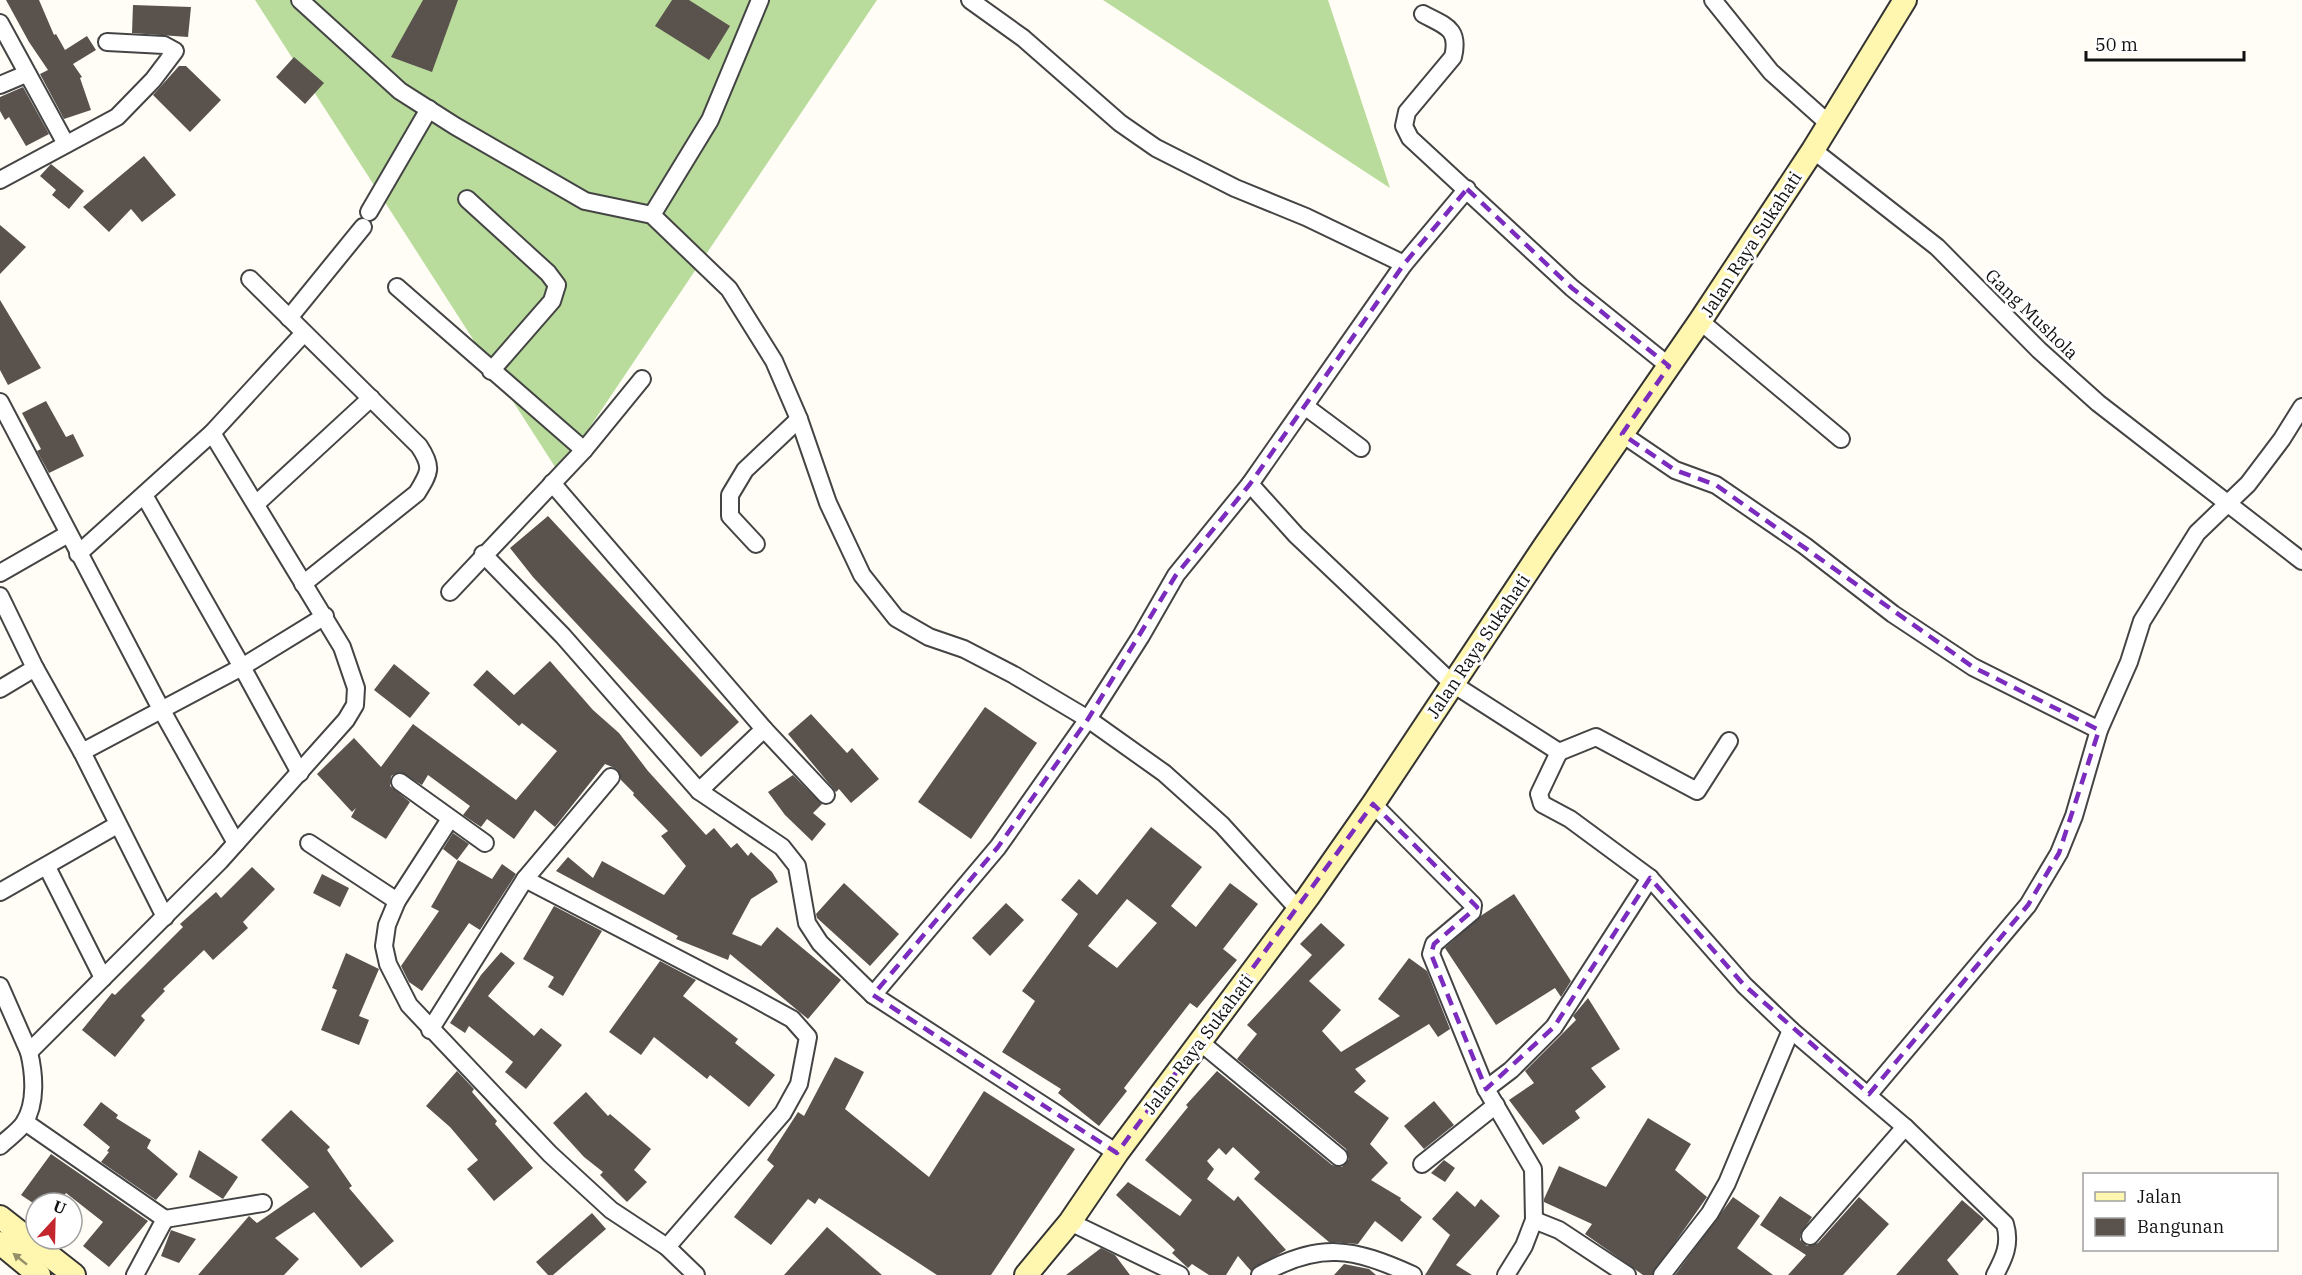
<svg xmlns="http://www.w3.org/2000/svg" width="2302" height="1275" viewBox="0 0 2302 1275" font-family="'IBM Plex Serif',serif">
	<rect width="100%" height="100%" fill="#fffdf5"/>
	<g fill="#b9dc9c">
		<path d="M 255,0 L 877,0 L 559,473 Z"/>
		<path d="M 1103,0 L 1328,0 L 1390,188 Z"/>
	</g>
	<g fill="#5a524d" fill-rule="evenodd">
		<path d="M 6,0 L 39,0 L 54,35 L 56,34 L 65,50 L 87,36 L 96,50 L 73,64 L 82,77 L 80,78 L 91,110 L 64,119 L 40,74 L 48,70 L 29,42 Z"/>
		<path d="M 423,0 L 458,0 L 432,72 L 391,57 Z"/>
		<path d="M 672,0 L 689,0 L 730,26 L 709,60 L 655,26 Z"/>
		<path d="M 133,5 L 191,7 L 188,37 L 132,33 Z"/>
		<path d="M 294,57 L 324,83 L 305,104 L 276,77 Z"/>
		<path d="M 179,66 L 186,66 L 221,100 L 190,132 L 153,95 Z"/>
		<path d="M 23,87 L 49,134 L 26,146 L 9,117 L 5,120 L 0,111 L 0,97 Z"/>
		<path d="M 144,156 L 176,195 L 142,222 L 131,209 L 109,232 L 83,207 Z"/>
		<path d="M 51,164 L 84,191 L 69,209 L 52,195 L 56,190 L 40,176 Z"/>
		<path d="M 0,225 L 26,247 L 0,274 Z"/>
		<path d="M 0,300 L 41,368 L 8,385 L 0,370 Z"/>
		<path d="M 46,401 L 66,437 L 73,434 L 84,456 L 49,473 L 37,451 L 41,449 L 22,413 Z"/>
		<path d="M 548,516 L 739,722 L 701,757 L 533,577 L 510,548 Z"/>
		<path d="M 550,661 L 593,710 L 619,733 L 648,771 L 706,835 L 714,828 L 731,848 L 737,843 L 748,856 L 751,852 L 772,872 L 778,882 L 751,899 L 732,934 L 761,946 L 777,927 L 841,980 L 808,1019 L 730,954 L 728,960 L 676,939 L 678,936 L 556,871 L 568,857 L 593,878 L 602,861 L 664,895 L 686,866 L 661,836 L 668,831 L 633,795 L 634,793 L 621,780 L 617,769 L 605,764 L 555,827 L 535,810 L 514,839 L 487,819 L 481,827 L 463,815 L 470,806 L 428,775 L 422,785 L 400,772 L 391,776 L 390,786 L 410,802 L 386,839 L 351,817 L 356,808 L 352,812 L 317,774 L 354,738 L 381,767 L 413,724 L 516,800 L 557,751 L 522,723 L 519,726 L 473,685 L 487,670 L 514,695 Z"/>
		<path d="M 394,664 L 430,693 L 410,718 L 374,690 Z"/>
		<path d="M 985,707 L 1037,743 L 971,839 L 918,802 Z"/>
		<path d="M 811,714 L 847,753 L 852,748 L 879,779 L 851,803 L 839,789 L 836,792 L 788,734 Z"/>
		<path d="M 793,775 L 822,804 L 813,813 L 826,824 L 812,841 L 785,815 L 768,792 Z"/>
		<path d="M 1151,827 L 1202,867 L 1171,906 L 1196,927 L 1230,883 L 1258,904 L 1223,949 L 1237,960 L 1197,1008 L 1190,1003 L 1124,1088 L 1127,1091 L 1099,1126 L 1058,1093 L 1061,1089 L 1002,1052 L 1035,1001 L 1022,991 L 1078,914 L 1061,900 L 1079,879 L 1097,895 ZM 1127,899 L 1157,923 L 1117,968 L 1088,946 Z"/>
		<path d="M 453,833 L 469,844 L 457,860 L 443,849 Z"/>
		<path d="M 458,860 L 492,879 L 502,864 L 516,874 L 480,930 L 469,923 L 422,991 L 409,982 L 401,966 L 439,911 L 431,907 Z"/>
		<path d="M 252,867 L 275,889 L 243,922 L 248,928 L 213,960 L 204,950 L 163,989 L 165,991 L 141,1016 L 145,1020 L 115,1057 L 82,1030 L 112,993 L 115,995 L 183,927 L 180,924 L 216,892 L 221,898 Z"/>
		<path d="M 322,874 L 349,888 L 340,907 L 313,893 Z"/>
		<path d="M 844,883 L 899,934 L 870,966 L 817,918 L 816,914 Z"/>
		<path d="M 1514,894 L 1571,981 L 1561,997 L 1555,988 L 1496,1025 L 1445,948 L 1482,915 Z"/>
		<path d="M 1006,903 L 1024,920 L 990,956 L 972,938 Z"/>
		<path d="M 554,906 L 602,931 L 563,996 L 548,987 L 554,977 L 523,959 Z"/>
		<path d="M 1321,923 L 1345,945 L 1309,981 L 1341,1010 L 1322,1031 L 1341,1052 L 1400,1016 L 1378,999 L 1409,958 L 1427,971 L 1450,1029 L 1438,1037 L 1429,1024 L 1355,1069 L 1366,1081 L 1354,1092 L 1389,1118 L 1370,1144 L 1388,1163 L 1371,1180 L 1401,1198 L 1400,1200 L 1422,1217 L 1402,1242 L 1375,1221 L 1358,1244 L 1329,1242 L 1254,1179 L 1260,1172 L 1233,1147 L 1226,1155 L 1219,1148 L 1207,1161 L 1214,1169 L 1207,1179 L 1234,1201 L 1238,1196 L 1286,1250 L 1251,1271 L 1238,1256 L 1226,1275 L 1209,1275 L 1192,1264 L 1188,1268 L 1172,1253 L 1175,1250 L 1116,1195 L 1128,1182 L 1180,1216 L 1192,1200 L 1145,1160 L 1188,1107 L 1186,1105 L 1217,1071 L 1332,1165 L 1342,1167 L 1349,1159 L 1346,1149 L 1237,1059 L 1257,1034 L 1247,1025 L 1312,955 L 1300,944 Z"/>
		<path d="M 501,952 L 515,963 L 488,996 L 534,1036 L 541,1028 L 562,1045 L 526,1089 L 505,1072 L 513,1062 L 469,1026 L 465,1033 L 450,1023 L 481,975 Z"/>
		<path d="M 346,953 L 379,969 L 359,1016 L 369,1020 L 359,1045 L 321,1030 L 337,990 L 332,988 Z"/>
		<path d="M 660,961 L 696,980 L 683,996 L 738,1039 L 735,1043 L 775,1075 L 749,1107 L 710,1075 L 707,1079 L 654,1037 L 641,1055 L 609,1032 Z"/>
		<path d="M 1588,998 L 1620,1049 L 1591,1068 L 1606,1087 L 1575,1111 L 1580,1118 L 1543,1145 L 1509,1100 L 1534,1083 L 1525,1071 L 1576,1020 L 1573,1016 Z"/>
		<path d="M 835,1057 L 864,1072 L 845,1109 L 929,1177 L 984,1091 L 1075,1149 L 991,1275 L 937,1275 L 819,1198 L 815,1204 L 808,1199 L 771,1245 L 734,1217 L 774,1166 L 767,1160 L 798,1112 L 804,1116 Z"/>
		<path d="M 457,1071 L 474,1089 L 472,1092 L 497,1121 L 495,1124 L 533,1168 L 494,1201 L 467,1169 L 478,1160 L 450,1127 L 426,1106 Z"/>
		<path d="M 586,1092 L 608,1116 L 610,1114 L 651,1149 L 634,1170 L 647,1182 L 627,1202 L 600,1175 L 603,1172 L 584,1157 L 553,1123 Z"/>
		<path d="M 1434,1101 L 1454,1125 L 1424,1149 L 1404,1126 Z"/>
		<path d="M 101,1102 L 118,1115 L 116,1118 L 151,1140 L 147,1148 L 178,1174 L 156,1200 L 101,1162 L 109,1152 L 107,1151 L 110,1147 L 83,1125 Z"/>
		<path d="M 291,1110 L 330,1147 L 327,1150 L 352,1186 L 349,1188 L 394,1241 L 361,1268 L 314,1212 L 275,1238 L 299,1259 L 284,1275 L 198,1275 L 249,1216 L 257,1223 L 309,1187 L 261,1140 Z"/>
		<path d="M 1648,1118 L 1691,1144 L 1675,1170 L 1707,1197 L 1652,1275 L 1643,1275 L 1585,1234 L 1592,1224 L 1544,1202 L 1544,1199 L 1559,1166 L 1606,1187 Z"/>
		<path d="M 199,1150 L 238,1177 L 223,1199 L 189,1177 Z"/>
		<path d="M 51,1154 L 148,1221 L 109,1267 L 83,1246 L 103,1222 L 66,1193 L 59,1203 L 33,1203 L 21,1195 Z"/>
		<path d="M 1444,1160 L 1455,1168 L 1445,1182 L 1431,1173 Z"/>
		<path d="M 1457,1191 L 1475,1207 L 1481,1199 L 1500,1216 L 1456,1265 L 1472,1275 L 1425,1275 L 1450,1235 L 1432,1219 Z"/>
		<path d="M 1780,1196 L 1812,1217 L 1800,1235 L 1800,1240 L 1807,1246 L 1818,1243 L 1859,1197 L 1889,1224 L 1843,1275 L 1788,1275 L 1806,1255 L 1760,1225 Z"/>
		<path d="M 1733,1197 L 1760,1216 L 1737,1248 L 1773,1275 L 1675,1275 Z"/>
		<path d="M 1962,1200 L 1984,1219 L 1947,1260 L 1959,1275 L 1896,1275 Z"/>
		<path d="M 592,1213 L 606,1229 L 553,1275 L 548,1275 L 536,1262 Z"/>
		<path d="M 827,1227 L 882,1275 L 784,1275 Z"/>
		<path d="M 171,1230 L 196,1239 L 179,1263 L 161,1256 Z"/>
		<path d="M 1101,1248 L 1115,1255 L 1130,1275 L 1066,1275 Z"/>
		<path d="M 1344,1264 L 1369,1269 L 1376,1275 L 1334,1275 Z"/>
	</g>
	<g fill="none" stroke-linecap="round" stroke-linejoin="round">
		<defs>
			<g id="street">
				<path d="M 300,0 L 400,91 L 455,126 L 585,201 L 652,215 L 729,289 L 774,361 L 799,419 L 828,503 L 862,575 L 896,618 L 929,637 L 964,649 L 1014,675 L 1088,719 L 1164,773 L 1222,825 L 1298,909"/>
				<path d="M 970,0 L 1023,38 L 1120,123 L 1156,148 L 1235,188 L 1306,217 L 1404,264"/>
				<path d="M 1713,0 L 1771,72 L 1828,123"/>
				<path d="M 1423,14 C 1445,26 1460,28 1453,57 L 1407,112 L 1404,126 L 1410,138 L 1572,288 L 1669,366"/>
				<path d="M 0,23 L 66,144"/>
				<path d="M 0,85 L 26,74"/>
				<path d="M 1813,150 L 1937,247 L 2039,350 L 2098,403 L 2302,561"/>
				<path d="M 0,180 L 117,117 L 153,80 L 175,51 L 164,45 L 107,42"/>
				<path d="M 467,199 L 548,273 L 557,285 L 552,301 L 491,371"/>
				<path d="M 369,212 L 429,109"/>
				<path d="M 652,215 L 710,120 L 760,0"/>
				<path d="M 250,279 L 419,446 C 433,467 430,472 417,493 L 303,584"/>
				<path d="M 397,287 L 584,450"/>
				<path d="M 289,318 L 363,227"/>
				<path d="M 1700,321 L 1841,439"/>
				<path d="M 0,402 L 161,709 L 236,843"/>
				<path d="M 1306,407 L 1361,448"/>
				<path d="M 1622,434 L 1675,470 L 1716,485 L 1805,546 L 1893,614 L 1973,667 L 2099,730"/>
				<path d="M 552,483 L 764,729 L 826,795"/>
				<path d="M 1250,484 L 1296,535 L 1453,684 L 1559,752 L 1596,737 L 1697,791 L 1729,741"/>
				<path d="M 144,495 L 242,667 L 325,616"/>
				<path d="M 256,504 L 371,398"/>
				<path d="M 756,544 L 730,516 L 730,495 L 745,470 L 799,419"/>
				<path d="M 78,554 L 212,433 L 304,333"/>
				<path d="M 483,554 L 563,636 L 699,791 L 782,847 L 797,866 L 807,923 L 820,943 L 873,995 L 1117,1153"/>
				<path d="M 0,573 L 68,534"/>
				<path d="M 450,592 L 584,450 L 642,379"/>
				<path d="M 0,596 L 35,668 L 82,752 L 242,667 L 300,773"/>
				<path d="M 0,689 L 35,668"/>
				<path d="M 82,752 L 165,917"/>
				<path d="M 1559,752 L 1539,794 L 1542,804 L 1570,819 L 1650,878 L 1744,985 L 1791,1030 L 1905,1127 L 2005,1224 C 2011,1244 2004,1258 1995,1275"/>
				<path d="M 400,782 L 485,843"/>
				<path d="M 699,791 L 764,729"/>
				<path d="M 1373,804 L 1473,905 L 1472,912 L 1434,944 L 1431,954 L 1486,1089 L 1533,1169 L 1534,1220 L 1524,1246 L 1506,1275"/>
				<path d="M 450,819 L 397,901 L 387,925 L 384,946 L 388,964 L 409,1005 L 550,1154 L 611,1210 L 667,1247 L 696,1275"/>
				<path d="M 309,843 L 397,901"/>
				<path d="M 47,867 L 103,978"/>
				<path d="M 525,879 L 750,996 L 792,1019 L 808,1037 L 799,1084 L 783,1113 L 667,1247"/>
				<path d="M 0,892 L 117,825"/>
				<path d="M 0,986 L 29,1052"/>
				<path d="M 873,995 L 998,847 L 1088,719 L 1141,636 L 1176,575 L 1250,484 L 1404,264 L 1467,189"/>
				<path d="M 430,1030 L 525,879 L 611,777"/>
				<path d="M 1200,1042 L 1339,1157"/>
				<path d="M 1486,1089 L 1511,1070 L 1554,1027 L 1650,878"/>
				<path d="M 1869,1094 L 2028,905 L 2059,853 L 2074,816 L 2099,730 L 2129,662 L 2142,621 L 2197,533 L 2248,484 L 2282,439 L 2302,407"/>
				<path d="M 25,1122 L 165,1219 L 263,1203"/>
				<path d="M 0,1146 C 7,1139 19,1131 24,1123 C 37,1103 34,1073 29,1052 L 220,861 L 346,720 L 355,705 L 356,688 L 342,647 L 212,433"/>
				<path d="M 1422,1164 L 1496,1105"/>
				<path d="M 1534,1220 L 1559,1230 L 1627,1275"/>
				<path d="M 1070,1222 L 1180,1275"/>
				<path d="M 1810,1236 L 1905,1127"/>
				<path d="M 135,1275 L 165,1219"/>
				<path d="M 1260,1275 C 1320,1241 1353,1248 1413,1275"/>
				<path d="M 1662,1275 L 1710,1213 L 1727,1183 L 1791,1030"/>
			</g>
			<g id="secondary">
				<path d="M 0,1217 L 74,1275"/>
				<path d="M 0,1243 L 39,1275"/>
				<path d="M 1026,1275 L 1070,1222 L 1117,1153 L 1308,897 L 1373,804 L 1544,547 L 1700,321 L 1813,150 L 1905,0"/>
			</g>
		</defs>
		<use href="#street" stroke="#444" stroke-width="20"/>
		<use href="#secondary" stroke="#333" stroke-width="26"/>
		<use href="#street" stroke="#fff" stroke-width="16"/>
		<use href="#secondary" stroke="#fff6b0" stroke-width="22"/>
	</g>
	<defs><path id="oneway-solid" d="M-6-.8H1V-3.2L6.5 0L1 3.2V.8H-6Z" transform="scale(1.5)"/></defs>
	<use fill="#948f68" href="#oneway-solid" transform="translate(20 1259) rotate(-141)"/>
	<path fill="none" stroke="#7b2cbf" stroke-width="4.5" stroke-dasharray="12 8" stroke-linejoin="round" d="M 1467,189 L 1572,288 L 1669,366 L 1622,434 L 1675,470 L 1716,485 L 1973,667 L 2099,730 L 2059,853 L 2028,905 L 1869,1094 L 1744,985 L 1650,878 L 1554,1027 L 1486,1089 L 1431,954 L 1434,944 L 1477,907 L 1373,804 L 1117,1153 L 873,995 L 998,847 L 1088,719 L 1176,575 L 1250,484 L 1404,264 Z"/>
	<g text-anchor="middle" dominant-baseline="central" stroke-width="6" stroke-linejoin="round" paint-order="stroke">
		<g font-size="18" fill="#111" stroke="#fff">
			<text transform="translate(1751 244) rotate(-57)">Jalan Raya Sukahati</text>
			<text transform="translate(2032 314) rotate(44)">Gang Mushola</text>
			<text transform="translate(1478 646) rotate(-56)">Jalan Raya Sukahati</text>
			<text transform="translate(1198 1044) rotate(-53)">Jalan Raya Sukahati</text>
		</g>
	</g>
	<rect x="2083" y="1173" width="195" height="78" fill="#ffffff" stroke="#a0a0a0" stroke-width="1.5"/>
	<rect x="2095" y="1192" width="30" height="9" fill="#fff6b0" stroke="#a0a0a0" stroke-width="1.5"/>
	<text x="2137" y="1203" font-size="18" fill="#111111">Jalan</text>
	<rect x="2095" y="1218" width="30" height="18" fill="#5a524d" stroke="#a0a0a0" stroke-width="1.5"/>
	<text x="2137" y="1233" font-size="18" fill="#111111">Bangunan</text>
	<g transform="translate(54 1221) rotate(22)"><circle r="28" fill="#ffffff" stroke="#a0a0a0" stroke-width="1.5"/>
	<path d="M0-4.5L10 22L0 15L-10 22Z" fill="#c4262e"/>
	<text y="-9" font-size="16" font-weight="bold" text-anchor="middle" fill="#111111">U</text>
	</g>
	<path d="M2086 51v9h158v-9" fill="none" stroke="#111111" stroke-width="3"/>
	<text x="2095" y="51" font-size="18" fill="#111111" stroke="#ffffff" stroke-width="4.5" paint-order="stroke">50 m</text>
</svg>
